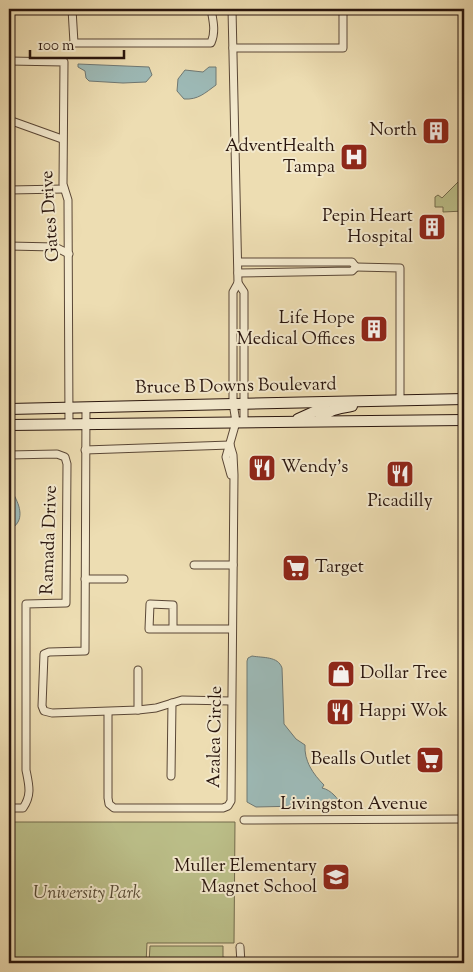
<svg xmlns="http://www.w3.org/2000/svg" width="473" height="972" viewBox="0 0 473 972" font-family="'Sorts Mill Goudy',serif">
	<rect width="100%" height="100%" fill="#edddb2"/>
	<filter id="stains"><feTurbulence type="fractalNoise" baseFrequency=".004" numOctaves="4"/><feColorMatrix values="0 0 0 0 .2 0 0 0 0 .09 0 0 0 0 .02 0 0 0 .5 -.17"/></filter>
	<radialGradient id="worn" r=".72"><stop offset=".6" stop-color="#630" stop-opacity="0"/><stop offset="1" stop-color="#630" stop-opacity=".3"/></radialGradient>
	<g fill="#bcc08a" stroke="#726a4c">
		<path d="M 459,181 L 464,181 L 464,211 L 443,212 L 443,207 L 435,207 L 435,197 L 438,195 L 442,198 Z"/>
		<path d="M 9,822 L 235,822 L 234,943 L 147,943 L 146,963 L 9,963 Z"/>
		<path d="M 150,946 L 223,946 L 223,957 L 227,958 L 227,963 L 212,963 L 211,962 L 149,963 Z"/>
	</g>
	<g fill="#9dbab7" stroke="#6f7873">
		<path d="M 78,64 L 149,67 L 152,75 L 146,82 L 123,83 L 89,81 L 86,78 L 85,71 L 78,67 Z"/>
		<path d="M 209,67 L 216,67 L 216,85 C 205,93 198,100 184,99 L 177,91 L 178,79 L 185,70 L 203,72 Z"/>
		<path d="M 9,487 C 15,496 24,511 18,522 C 16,526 11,529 9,531 Z"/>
		<path d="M 252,656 C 263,658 278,656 282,668 L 284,724 L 296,739 L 305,745 C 304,761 313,774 324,785 L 322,788 C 332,790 337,799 343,805 L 256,807 L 247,802 L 247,661 L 248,658 Z"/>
	</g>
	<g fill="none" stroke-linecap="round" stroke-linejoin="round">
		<defs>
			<g id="minor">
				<path d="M 72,9 L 74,43 L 211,43 C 216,31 213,21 211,9"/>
				<path d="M 233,48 L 343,48 L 343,9"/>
				<path d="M 9,61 L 64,62 L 63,184 L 68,200 L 69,424"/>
				<path d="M 9,120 L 62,139"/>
				<path d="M 9,190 L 64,189"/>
				<path d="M 9,246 L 55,247 L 69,254"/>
				<path d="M 238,262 L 352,262 L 356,267 L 352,271 L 238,273"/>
				<path d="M 356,267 L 400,268 L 400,400"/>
				<path d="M 238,283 L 244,292 L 244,422"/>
				<path d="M 86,407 L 85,651 L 49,652 L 44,654 L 42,706 L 44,711 L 52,713 L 138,710 L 156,708 L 182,700 L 231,701"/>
				<path d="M 85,450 L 230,445"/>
				<path d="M 9,455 L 57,454 L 65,457 L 67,464 L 66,603 L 26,604 L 26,770 C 29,785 32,795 23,808 L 9,808"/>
				<path d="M 231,475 L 226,457 L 236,422 L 233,403 L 233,292 L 238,283 L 232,9"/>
				<path d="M 194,565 L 233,565"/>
				<path d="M 85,579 L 124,579"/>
				<path d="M 173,629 L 149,629 L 150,604 L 173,605 L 173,629 L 232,629"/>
				<path d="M 138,670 L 138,710"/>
				<path d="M 108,712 L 108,798 L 109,804 L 114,808 L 223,808 L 228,806 L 231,801 L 234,475 L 233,455 L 230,445"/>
				<path d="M 171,776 L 172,703"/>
				<path d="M 244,820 L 464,819"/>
				<path d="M 240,947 L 241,963"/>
			</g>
			<g id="secondary">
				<path d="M 9,409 L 464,399"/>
				<path d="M 298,419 L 318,410 L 327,402"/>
				<path d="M 319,420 C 328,409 339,409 352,406"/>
				<path d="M 9,425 L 464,420"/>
			</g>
		</defs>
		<use href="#minor" stroke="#5a4736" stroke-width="9"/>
		<use href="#secondary" stroke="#29150d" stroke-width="12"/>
		<use href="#minor" stroke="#f3e9cd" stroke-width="7"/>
		<use href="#secondary" stroke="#f3e9cd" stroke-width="10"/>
	</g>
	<defs>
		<symbol id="building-square" viewBox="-11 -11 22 22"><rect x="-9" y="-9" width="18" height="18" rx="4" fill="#8f2418" stroke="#f3e9cd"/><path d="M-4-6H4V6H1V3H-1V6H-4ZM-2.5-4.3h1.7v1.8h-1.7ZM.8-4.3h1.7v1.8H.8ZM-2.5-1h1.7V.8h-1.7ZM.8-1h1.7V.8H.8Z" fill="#fff"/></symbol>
		<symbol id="hospital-square" viewBox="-11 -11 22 22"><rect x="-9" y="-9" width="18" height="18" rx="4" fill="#8f2418" stroke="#f3e9cd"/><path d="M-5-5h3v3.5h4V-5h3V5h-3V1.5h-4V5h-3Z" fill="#fff"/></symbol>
		<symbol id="restaurant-square" viewBox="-11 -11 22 22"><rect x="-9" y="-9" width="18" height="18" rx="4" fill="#8f2418" stroke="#f3e9cd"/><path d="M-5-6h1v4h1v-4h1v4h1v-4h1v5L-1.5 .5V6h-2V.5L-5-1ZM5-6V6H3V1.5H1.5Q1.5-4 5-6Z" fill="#fff"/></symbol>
		<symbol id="supermarket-square" viewBox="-11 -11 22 22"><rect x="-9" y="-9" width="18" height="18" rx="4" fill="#8f2418" stroke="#f3e9cd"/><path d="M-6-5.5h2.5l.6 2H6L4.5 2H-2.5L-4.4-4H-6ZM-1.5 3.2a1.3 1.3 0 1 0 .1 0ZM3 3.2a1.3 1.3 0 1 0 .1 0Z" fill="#fff"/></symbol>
		<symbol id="shop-square" viewBox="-11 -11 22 22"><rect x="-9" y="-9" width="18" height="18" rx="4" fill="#8f2418" stroke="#f3e9cd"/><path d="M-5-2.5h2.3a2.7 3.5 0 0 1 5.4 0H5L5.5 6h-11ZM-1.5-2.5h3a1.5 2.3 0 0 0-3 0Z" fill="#fff"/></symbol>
		<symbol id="school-square" viewBox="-11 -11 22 22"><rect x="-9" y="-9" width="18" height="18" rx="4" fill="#8f2418" stroke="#f3e9cd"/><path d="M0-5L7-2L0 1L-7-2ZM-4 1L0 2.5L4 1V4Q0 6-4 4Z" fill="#fff"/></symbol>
	</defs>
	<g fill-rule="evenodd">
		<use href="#building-square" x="420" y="115" width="32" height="32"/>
		<use href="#hospital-square" x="338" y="141" width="32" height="32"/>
		<use href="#building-square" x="416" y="211" width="32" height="32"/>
		<use href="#building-square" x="358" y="313" width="32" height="32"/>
		<use href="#restaurant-square" x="246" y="452" width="32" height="32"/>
		<use href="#restaurant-square" x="384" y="458" width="32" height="32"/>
		<use href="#supermarket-square" x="280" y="552" width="32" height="32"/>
		<use href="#shop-square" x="325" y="658" width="32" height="32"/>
		<use href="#restaurant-square" x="324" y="696" width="32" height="32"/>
		<use href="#supermarket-square" x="414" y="744" width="32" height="32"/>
		<use href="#school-square" x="320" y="861" width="32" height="32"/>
	</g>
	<g text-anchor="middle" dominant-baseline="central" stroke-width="4" stroke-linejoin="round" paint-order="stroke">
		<g font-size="18" fill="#29150d" stroke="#f3e9cd" text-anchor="end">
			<text x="417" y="131">North</text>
			<text x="335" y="147">AdventHealth<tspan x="335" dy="21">Tampa</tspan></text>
			<text x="413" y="217">Pepin Heart<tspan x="413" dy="21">Hospital</tspan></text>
			<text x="355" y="319">Life Hope<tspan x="355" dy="21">Medical Offices</tspan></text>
			<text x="281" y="468" text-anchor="start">Wendy's</text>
			<text x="400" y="502" text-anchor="middle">Picadilly</text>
			<text x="315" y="568" text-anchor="start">Target</text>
			<text x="360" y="674" text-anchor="start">Dollar Tree</text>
			<text x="359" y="712" text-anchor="start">Happi Wok</text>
			<text x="411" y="760">Bealls Outlet</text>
			<text x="317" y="867">Muller Elementary<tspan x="317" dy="21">Magnet School</tspan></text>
		</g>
		<g font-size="18" fill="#29150d" stroke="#f3e9cd">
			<text transform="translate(51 216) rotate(-94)">Gates Drive</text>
			<text transform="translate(236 387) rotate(-1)">Bruce B Downs Boulevard</text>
			<text transform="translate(50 540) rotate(-88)">Ramada Drive</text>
			<text transform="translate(216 737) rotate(-89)">Azalea Circle</text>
			<text x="354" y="805">Livingston Avenue</text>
		</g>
		<g font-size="18" font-style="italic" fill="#554832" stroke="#f3e9cd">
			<text x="87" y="894">University Park</text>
		</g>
	</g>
	<rect width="473" height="972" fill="none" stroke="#edddb2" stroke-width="30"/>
	<rect x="10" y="10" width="453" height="952" fill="none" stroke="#29150d" stroke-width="2.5"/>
	<rect x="15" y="15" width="443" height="942" fill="none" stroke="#29150d"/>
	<path d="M30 50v8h94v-8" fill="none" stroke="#29150d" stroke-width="2.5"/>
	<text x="38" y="50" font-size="15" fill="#29150d" stroke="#f3e9cd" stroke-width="4" paint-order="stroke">100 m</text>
	<rect width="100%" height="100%" filter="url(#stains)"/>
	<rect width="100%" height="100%" fill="url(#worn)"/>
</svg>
